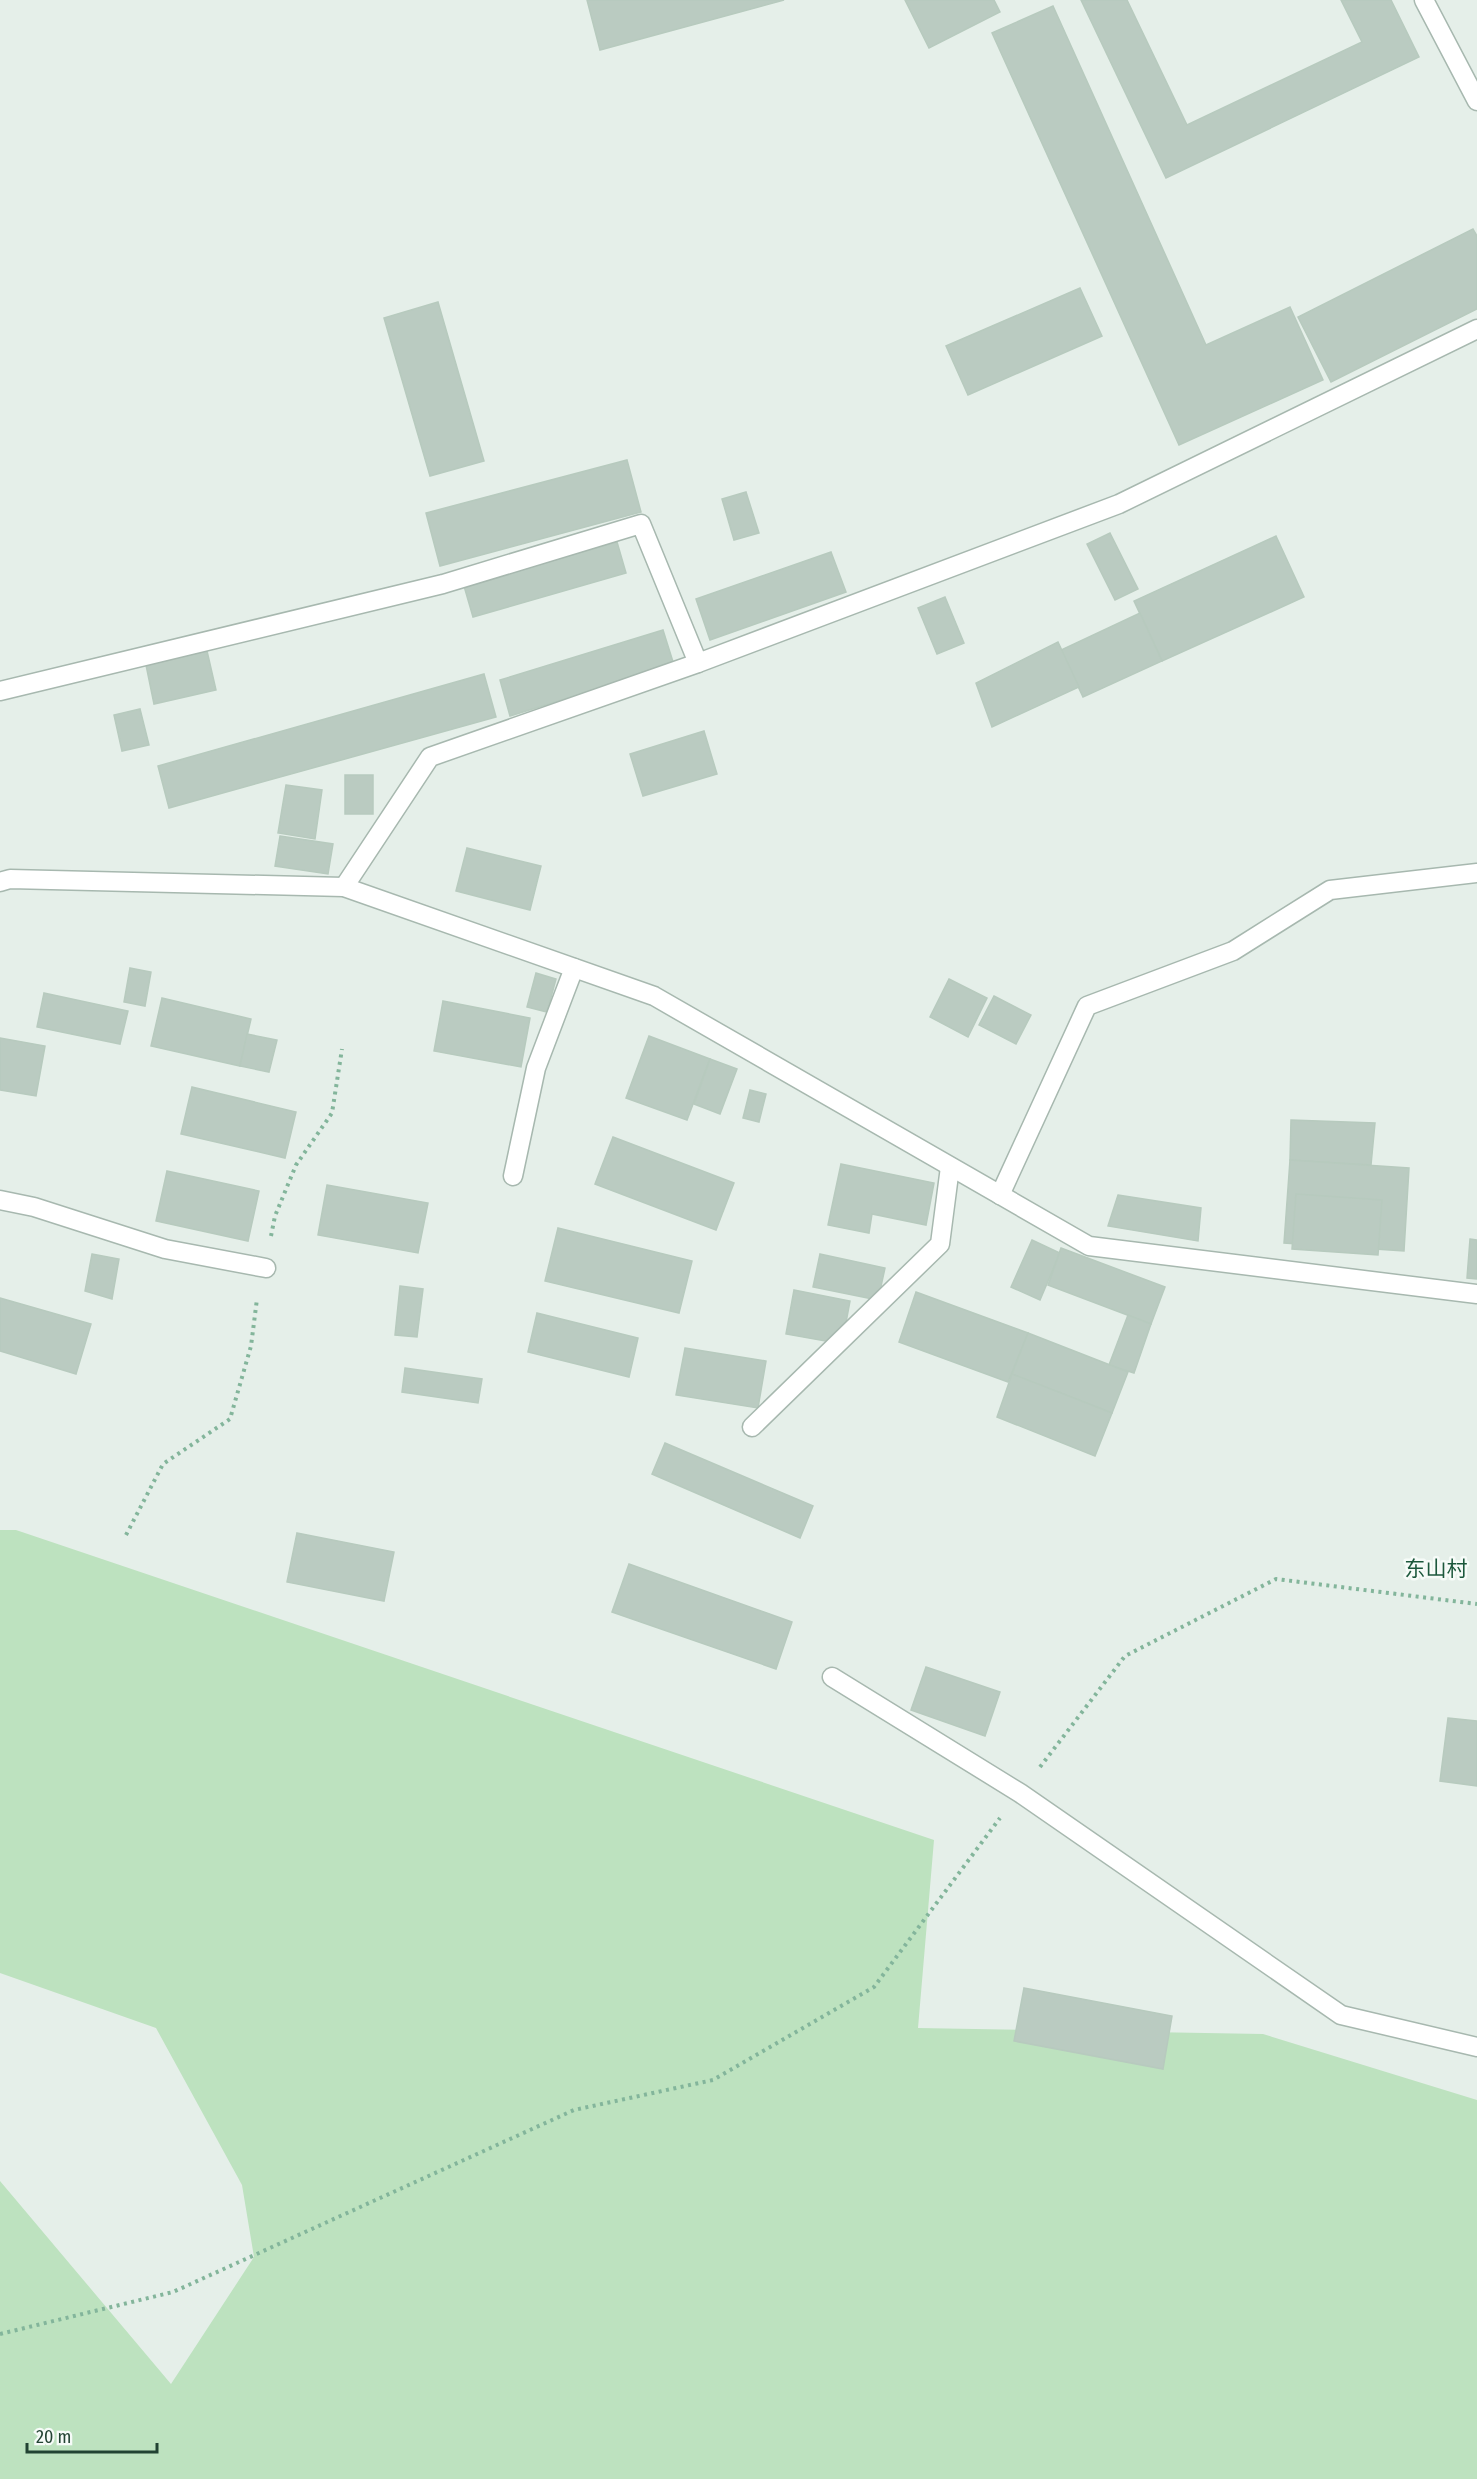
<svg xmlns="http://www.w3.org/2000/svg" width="1477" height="2479" viewBox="0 0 1477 2479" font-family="'Fira Sans Condensed','Noto Sans SC',sans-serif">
	<rect width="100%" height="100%" fill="#e5efe9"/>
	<path fill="#bde2bf" d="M 0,1530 L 16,1530 L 934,1840 L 918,2028 L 1263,2034 L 1477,2100 L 1477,2479 L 0,2479 L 0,2181 L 171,2384 L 254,2257 L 242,2185 L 156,2028 L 0,1973 Z"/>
	<g fill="#bacbc1" stroke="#b7cabe" stroke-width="1.5">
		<path d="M 587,0 L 784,0 L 600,50 Z"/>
		<path d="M 905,0 L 994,0 L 1000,12 L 929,48 Z"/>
		<path d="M 1081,0 L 1127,0 L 1187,125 L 1362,42 L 1341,0 L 1391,0 L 1419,57 L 1166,178 Z"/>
		<path d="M 1053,6 L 1206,345 L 1290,307 L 1323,380 L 1179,445 L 992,33 Z"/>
		<path d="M 1473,229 L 1477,236 L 1477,309 L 1331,382 L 1298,317 Z"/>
		<path d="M 1080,288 L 1102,336 L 968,395 L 946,346 Z"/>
		<path d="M 438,302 L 484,461 L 430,476 L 384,318 Z"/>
		<path d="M 627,460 L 641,512 L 440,566 L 426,513 Z"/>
		<path d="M 746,492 L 759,533 L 734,540 L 722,499 Z"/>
		<path d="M 1110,533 L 1138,589 L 1115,600 L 1087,544 Z"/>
		<path d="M 1276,536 L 1304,597 L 1162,661 L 1134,601 Z"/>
		<path d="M 617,542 L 626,573 L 473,617 L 464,586 Z"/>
		<path d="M 831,552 L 846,592 L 710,640 L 696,599 Z"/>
		<path d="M 945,597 L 964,643 L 937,654 L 918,608 Z"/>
		<path d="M 1140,613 L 1162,661 L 1083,697 L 1061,650 Z"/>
		<path d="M 663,630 L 674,665 L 510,716 L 500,680 Z"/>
		<path d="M 1058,642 L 1079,687 L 992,727 L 976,683 Z"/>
		<path d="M 207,651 L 216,690 L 154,704 L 146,665 Z"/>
		<path d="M 484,674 L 496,717 L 169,808 L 158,766 Z"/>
		<path d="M 140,709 L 149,745 L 122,751 L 114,715 Z"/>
		<path d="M 704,731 L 717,774 L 643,796 L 630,754 Z"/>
		<rect x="345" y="775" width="28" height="39"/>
		<path d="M 286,785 L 322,790 L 315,839 L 278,833 Z"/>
		<path d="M 280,836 L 333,844 L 328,874 L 275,866 Z"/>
		<path d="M 467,848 L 541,866 L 530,910 L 456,891 Z"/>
		<path d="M 130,968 L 151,972 L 145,1006 L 124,1002 Z"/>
		<path d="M 536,973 L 556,979 L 547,1012 L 527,1007 Z"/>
		<path d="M 949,979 L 987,998 L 968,1037 L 930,1017 Z"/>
		<path d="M 44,993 L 128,1011 L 120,1044 L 37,1027 Z"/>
		<path d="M 994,996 L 1031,1015 L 1016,1044 L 979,1025 Z"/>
		<path d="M 162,998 L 251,1019 L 240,1066 L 151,1046 Z"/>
		<path d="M 443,1001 L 530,1018 L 521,1067 L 434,1051 Z"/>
		<path d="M 247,1034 L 277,1040 L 269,1072 L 240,1066 Z"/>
		<path d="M 649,1036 L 710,1059 L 687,1120 L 626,1098 Z"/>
		<path d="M 0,1038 L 45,1046 L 36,1096 L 0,1090 Z"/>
		<path d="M 710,1059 L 737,1069 L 720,1114 L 694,1104 Z"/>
		<path d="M 192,1087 L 296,1112 L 285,1158 L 181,1134 Z"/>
		<path d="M 750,1090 L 766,1094 L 759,1122 L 743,1118 Z"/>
		<path d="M 1291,1120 L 1375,1123 L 1371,1165 L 1290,1160 Z"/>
		<path d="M 613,1137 L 734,1183 L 716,1230 L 595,1184 Z"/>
		<path d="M 1290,1160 L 1409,1168 L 1404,1251 L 1284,1243 Z"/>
		<path d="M 841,1164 L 934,1183 L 926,1225 L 872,1214 L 869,1233 L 828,1225 Z"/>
		<path d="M 167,1171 L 259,1191 L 248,1241 L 156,1221 Z"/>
		<path d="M 327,1185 L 428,1203 L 418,1253 L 318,1235 Z"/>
		<path d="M 1296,1194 L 1382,1200 L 1378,1255 L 1292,1249 Z"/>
		<path d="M 1118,1195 L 1201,1208 L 1198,1241 L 1108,1226 Z"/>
		<path d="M 558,1228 L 692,1261 L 679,1313 L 545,1281 Z"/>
		<path d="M 1470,1239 L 1477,1240 L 1477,1279 L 1467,1278 Z"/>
		<path d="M 1032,1240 L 1060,1253 L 1040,1300 L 1011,1287 Z"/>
		<path d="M 1061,1248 L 1165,1287 L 1151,1324 L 1048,1285 Z"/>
		<path d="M 92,1254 L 119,1259 L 112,1299 L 85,1291 Z"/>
		<path d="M 820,1254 L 885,1268 L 878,1300 L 813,1287 Z"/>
		<path d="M 400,1286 L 423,1289 L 417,1337 L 395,1335 Z"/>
		<path d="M 794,1290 L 850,1301 L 842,1344 L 786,1334 Z"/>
		<path d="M 916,1292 L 1028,1333 L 1008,1382 L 899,1342 Z"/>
		<path d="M 0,1298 L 91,1324 L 76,1374 L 0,1351 Z"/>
		<path d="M 537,1313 L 638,1338 L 629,1377 L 528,1352 Z"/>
		<path d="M 1128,1315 L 1151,1324 L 1134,1373 L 1109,1365 Z"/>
		<path d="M 1028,1333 L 1128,1372 L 1112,1413 L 1012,1374 Z"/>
		<path d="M 685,1348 L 766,1361 L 758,1408 L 676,1395 Z"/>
		<path d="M 405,1368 L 482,1379 L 478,1403 L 402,1392 Z"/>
		<path d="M 1012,1374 L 1112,1413 L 1095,1456 L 997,1417 Z"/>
		<path d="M 665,1443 L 813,1506 L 800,1538 L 652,1474 Z"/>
		<path d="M 297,1533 L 394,1552 L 384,1601 L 287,1582 Z"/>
		<path d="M 629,1564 L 792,1622 L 776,1669 L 612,1612 Z"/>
		<path d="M 926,1667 L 1000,1692 L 985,1736 L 911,1710 Z"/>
		<path d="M 1448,1718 L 1477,1721 L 1477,1786 L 1440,1781 Z"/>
		<path d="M 1024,1988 L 1172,2016 L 1163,2069 L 1014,2041 Z"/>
	</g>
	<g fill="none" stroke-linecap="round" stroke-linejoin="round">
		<defs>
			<g id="minor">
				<path d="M 1424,0 L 1477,101"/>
				<path d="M 0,691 L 443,584 L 641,524 L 698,663"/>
				<path d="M 0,882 L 10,879 L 344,887 L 654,996 L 1089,1246 L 1477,1294"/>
				<path d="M 344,887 L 430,757 L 698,663 L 1119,504 L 1477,329"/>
				<path d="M 513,1176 L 536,1068 L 574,968"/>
				<path d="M 1000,1195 L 1087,1006 L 1233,951 L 1330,890 L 1477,873"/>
				<path d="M 0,1200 L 34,1207 L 165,1249 L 266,1268"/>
				<path d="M 752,1427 L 940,1244 L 950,1167"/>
				<path d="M 832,1677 L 1020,1793 L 1341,2015 L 1477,2047"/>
			</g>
		</defs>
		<use href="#minor" stroke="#a7b8af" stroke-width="21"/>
		<g stroke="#83b59b" stroke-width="4" stroke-dasharray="3 4.5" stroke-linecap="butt">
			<path d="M 271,1236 L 275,1216 L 296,1165 L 332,1113 L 342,1049"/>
			<path d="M 126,1535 L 163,1464 L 230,1419 L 251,1346 L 257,1299"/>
			<path d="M 1040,1767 L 1125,1656 L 1276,1579 L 1477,1604"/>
			<path d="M 0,2334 L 173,2292 L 574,2110 L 713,2080 L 874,1987 L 1000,1818"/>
		</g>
		<use href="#minor" stroke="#fff" stroke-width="18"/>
	</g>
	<g text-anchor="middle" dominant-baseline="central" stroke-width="5" stroke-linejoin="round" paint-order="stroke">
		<g font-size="21" fill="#1c583c" stroke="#f6fbf8">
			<text x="1436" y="1569">东山村</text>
		</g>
	</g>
	<path d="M27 2443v9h130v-9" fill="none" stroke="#224333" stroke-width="3"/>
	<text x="36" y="2443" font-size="18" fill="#224333" stroke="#f6fbf8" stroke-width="4.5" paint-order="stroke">20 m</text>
</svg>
